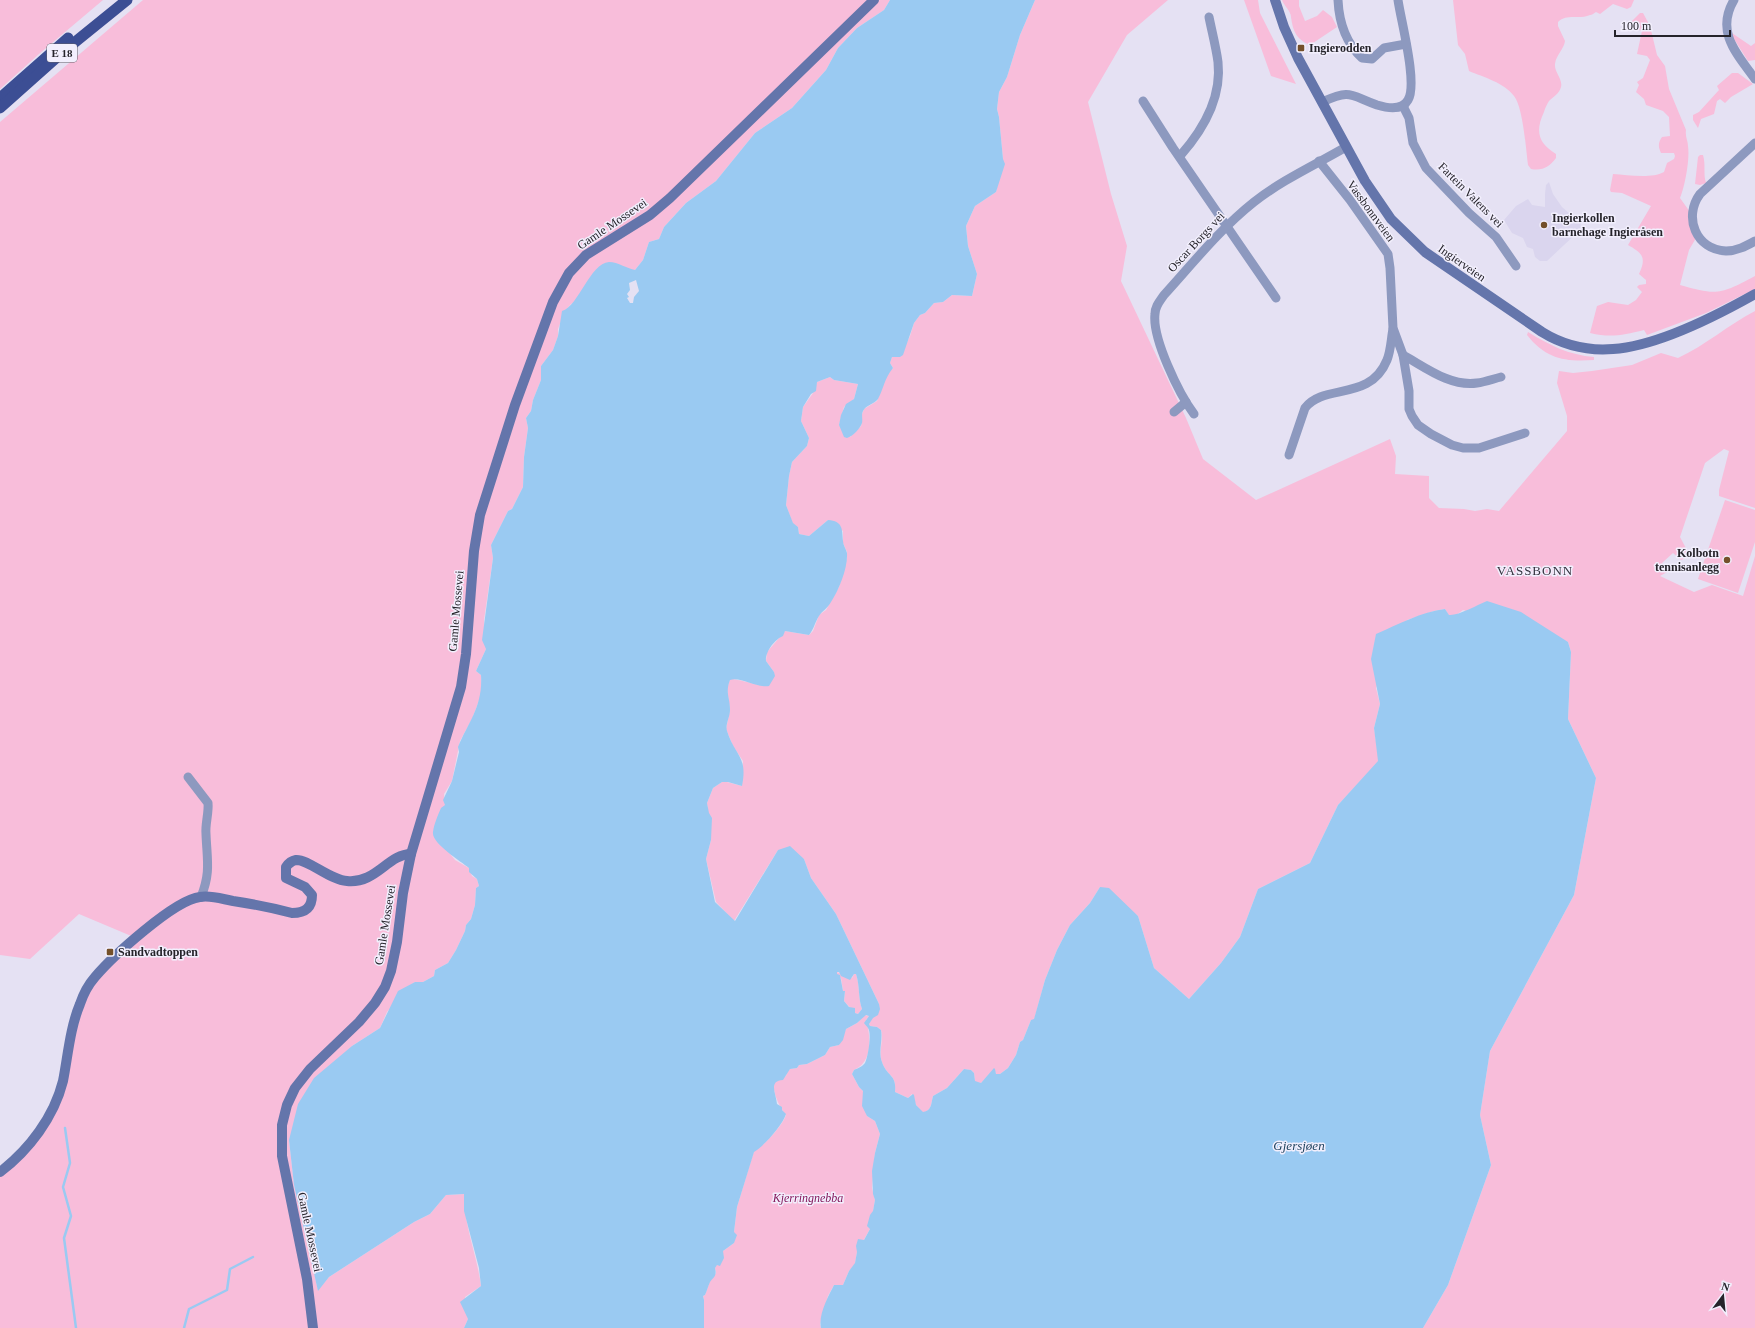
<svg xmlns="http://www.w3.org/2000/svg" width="1755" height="1328" viewBox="0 0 1755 1328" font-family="Georgia,serif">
	<rect width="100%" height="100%" fill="#e5e1f3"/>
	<path fill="#dad5ee" d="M 1549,182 L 1553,194 L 1562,207 L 1570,214 L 1581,217 L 1580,230 L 1547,261 L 1540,261 L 1535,257 L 1533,249 L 1527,247 L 1523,238 L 1512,233 L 1504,220 L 1516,206 L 1528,199 L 1532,205 L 1545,207 L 1545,194 L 1546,185 Z"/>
	<g fill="#f8bdda">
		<path d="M 0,0 L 103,0 L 39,54 L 0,89 Z"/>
		<path d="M 143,0 L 890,0 L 884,10 L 857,28 L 838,48 L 826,70 L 792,108 L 755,133 L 716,181 L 686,203 L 664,227 L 659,239 L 649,242 L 643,260 L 635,270 L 571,304 L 565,311 L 558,329 L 558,336 L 553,350 L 541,366 L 541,380 L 533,400 L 531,411 L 526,418 L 528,428 L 524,457 L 523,487 L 512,509 L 508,511 L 491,545 L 493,558 L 484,620 L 486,649 L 476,671 L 481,675 L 482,688 L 480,698 L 472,719 L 460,741 L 452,781 L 444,794 L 445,805 L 439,844 L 448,851 L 455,860 L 469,868 L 472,876 L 477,879 L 479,886 L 476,888 L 475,905 L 471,919 L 466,925 L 465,931 L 456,950 L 448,963 L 435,970 L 434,976 L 423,982 L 415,982 L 409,986 L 387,1012 L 380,1028 L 352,1046 L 289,1140 L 294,1185 L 318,1290 L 329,1277 L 414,1222 L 430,1214 L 446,1195 L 464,1194 C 464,1226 477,1255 481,1286 L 465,1297 L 468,1319 L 464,1328 L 0,1328 L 0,1171 L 42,1127 L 62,1081 L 83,996 L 136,938 L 79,914 L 30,959 L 0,955 L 0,122 Z"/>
		<path d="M 1035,0 L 1168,0 L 1127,35 L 1088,102 L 1111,194 L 1127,246 L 1121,281 L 1186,418 L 1203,459 L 1256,500 L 1390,439 L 1396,456 L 1395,474 L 1429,476 L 1429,498 L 1439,508 L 1464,509 L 1475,511 L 1487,509 L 1499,511 L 1567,431 L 1567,416 L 1557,383 L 1559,371 L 1573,373 L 1592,371 L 1632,365 L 1661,353 L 1678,358 C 1706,345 1728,325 1755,311 L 1755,508 L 1719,496 L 1719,490 L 1729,451 L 1724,449 L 1705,463 L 1680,537 L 1688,552 L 1685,558 L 1681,560 L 1673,553 L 1662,563 L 1669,571 L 1660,576 L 1694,592 L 1712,585 L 1743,596 L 1755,556 L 1755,1328 L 1423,1328 L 1448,1285 L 1491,1165 L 1480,1115 L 1490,1051 L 1574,895 L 1596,778 L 1568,719 L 1571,652 L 1568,642 L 1463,610 L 1455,616 L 1449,616 L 1445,609 L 1434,611 L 1407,620 L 1376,688 L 1380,704 L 1374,728 L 1379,761 L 1338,805 L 1310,863 L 1258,889 L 1240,937 L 1221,963 L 1189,999 L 1154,968 L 1138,916 L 1100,887 L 1090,903 L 1070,925 L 1057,950 L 1045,980 L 1034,1020 L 1031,1020 L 1023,1040 L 1020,1042 L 1016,1055 L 1008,1068 L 1000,1074 L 996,1074 L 994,1069 L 981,1083 L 975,1082 L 974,1073 L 971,1070 L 964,1069 L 947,1088 L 933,1096 C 931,1103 932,1110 923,1113 L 916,1105 L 912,1094 L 908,1098 L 895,1092 C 897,1074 887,1077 882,1062 C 878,1052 884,1041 881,1030 L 877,1027 L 870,1026 L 869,1024 L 879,1004 L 836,914 L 811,878 L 804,859 L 778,850 L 734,921 L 716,902 L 706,859 L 711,840 L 707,803 L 713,788 L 722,782 L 727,782 L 742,786 L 743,761 L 733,746 L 726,729 L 730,710 L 727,689 L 730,679 C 734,678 758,685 765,686 L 774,672 L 766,661 L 767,652 L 785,631 L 809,635 L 813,631 L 819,615 L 826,610 L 839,587 L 847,557 L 847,552 L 843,543 L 843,531 L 828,520 L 809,536 L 799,534 L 798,527 L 793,524 L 786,505 L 789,476 L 792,462 L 807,446 L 809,438 L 801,421 L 803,407 L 813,393 L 817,382 L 830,377 L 834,380 L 858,384 L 854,399 L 844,407 L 839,425 L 850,437 L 861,426 L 862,421 L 861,417 L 864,409 L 877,401 L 886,376 L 893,368 L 890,363 L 892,357 L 900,357 L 910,336 L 914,323 L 920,315 L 925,313 L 934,303 L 943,302 L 952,295 L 972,296 L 977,274 L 968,246 L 966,226 L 975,206 L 996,192 L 1003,159 L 999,117 L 997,109 L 999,92 L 1007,77 L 1020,35 Z"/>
		<path d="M 1244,0 L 1258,0 L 1260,13 L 1296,84 L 1271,76 Z"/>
		<path d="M 1282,0 L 1299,0 L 1299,6 L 1305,21 L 1317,16 L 1323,10 L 1332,17 L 1337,27 L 1310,45 C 1296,39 1293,31 1291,17 C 1291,11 1284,6 1282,0 Z"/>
		<path d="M 1453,0 L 1634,0 L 1631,7 L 1627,9 L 1613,4 L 1600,14 L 1596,12 C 1594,13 1592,15 1590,15 C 1579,20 1567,13 1558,22 L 1558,26 L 1565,41 C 1564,49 1556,55 1555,64 C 1554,72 1563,79 1561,87 C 1559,94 1554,96 1549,101 C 1547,104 1545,108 1544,112 C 1535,131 1538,143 1556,154 L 1556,158 C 1549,167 1543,171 1531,169 L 1528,165 C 1526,149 1523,107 1514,96 C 1505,83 1483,77 1469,71 L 1465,54 L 1458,45 Z"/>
		<path d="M 1640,13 L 1643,13 L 1650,26 L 1657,55 L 1665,66 L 1669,89 L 1686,130 C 1685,137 1688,141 1688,146 C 1690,159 1685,186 1680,198 L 1690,212 L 1696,238 L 1689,250 L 1680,285 C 1718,296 1721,294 1755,276 L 1755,289 L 1706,313 L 1647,335 L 1644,330 C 1623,335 1611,338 1590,333 L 1597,306 L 1608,302 L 1628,305 L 1636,300 L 1642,292 L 1637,287 L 1639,285 L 1646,284 L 1646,280 L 1639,274 C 1647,257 1642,253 1628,245 L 1651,206 L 1622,193 L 1611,192 L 1610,190 L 1613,174 C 1628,175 1651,179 1664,172 L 1667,163 L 1674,159 L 1675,156 L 1674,153 L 1661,153 C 1658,146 1658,143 1662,137 L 1670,136 L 1669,117 L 1663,111 L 1646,105 L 1644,99 L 1636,92 L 1639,85 L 1637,82 L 1643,78 L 1650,60 L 1647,56 L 1637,54 L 1642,31 L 1632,27 L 1632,21 Z"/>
		<path d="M 1729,31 L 1751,46 L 1755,43 L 1755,60 L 1748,61 Z"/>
		<path d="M 1732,73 L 1738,73 L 1753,84 L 1731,97 L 1725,103 L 1720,99 L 1717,101 L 1714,114 L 1701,119 L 1698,128 L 1693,120 L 1693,115 L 1699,112 L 1719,90 L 1717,86 Z"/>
		<path d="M 1700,155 L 1703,155 C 1706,165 1703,174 1706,183 L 1700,185 L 1695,184 L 1698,157 Z"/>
		<path d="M 1528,332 C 1549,345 1569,355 1594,357 L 1594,360 C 1565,362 1546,359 1527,335 Z"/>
		<path d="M 1725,500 L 1755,510 L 1755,542 L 1738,593 L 1698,579 Z"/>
		<path d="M 837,972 L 852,978 L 854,974 L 856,974 C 860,986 858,998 862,1009 L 858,1014 L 855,1013 L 844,1001 L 845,991 L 843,991 L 841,978 L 836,974 Z"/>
		<path d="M 865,1015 L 869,1016 L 866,1020 C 871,1037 873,1062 854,1070 L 852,1074 L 859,1087 L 863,1091 L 867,1116 L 875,1121 L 880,1134 L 875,1153 L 872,1188 L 875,1200 L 870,1229 L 857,1252 L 855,1264 L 849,1271 L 843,1285 L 834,1285 L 828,1296 L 820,1324 L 821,1328 L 704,1328 L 704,1300 L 703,1296 L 705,1295 L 710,1281 L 716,1273 L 715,1268 L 723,1251 L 734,1243 L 734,1232 L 737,1207 L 754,1151 C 764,1146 782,1126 786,1115 C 780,1108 772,1092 774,1082 L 786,1076 L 787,1072 L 790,1069 L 797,1068 L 799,1065 L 807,1064 L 825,1055 L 830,1047 L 839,1045 L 846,1029 L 857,1023 Z"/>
	</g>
	<path fill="#9acaf2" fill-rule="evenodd" d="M 890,0 L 1035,0 L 1020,35 L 1007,77 L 999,92 L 997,109 L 999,117 L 1003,159 L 1005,164 L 996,192 L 975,206 L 966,226 L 968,246 L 977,274 L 972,296 L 952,295 L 943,302 L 934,303 L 925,313 L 920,315 L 914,323 L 903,355 L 900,357 L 892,357 L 890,363 L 893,368 C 884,379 884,388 878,399 C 874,404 866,405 863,411 C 861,416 863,418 862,423 C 860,429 853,436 847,438 L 844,437 L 839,425 L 841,415 L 846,404 L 854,399 L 858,384 L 834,380 L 830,377 L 817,382 L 816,391 L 811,394 L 803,407 L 801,421 L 809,438 L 807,446 L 792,462 L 789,476 L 786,505 L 793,523 L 798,527 L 799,534 L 809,536 L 828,520 C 843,521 842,529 843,541 C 843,545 846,549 847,553 C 848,568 839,590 831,602 C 828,608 822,611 819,616 C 815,622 814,629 809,635 L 785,631 L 783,636 C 775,639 765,652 766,661 L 774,672 L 775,676 L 769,686 C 756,688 740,676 730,680 C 725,693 730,697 730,710 C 730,717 725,725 727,731 C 735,756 748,756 742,786 L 728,782 L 722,782 L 713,788 L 707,803 L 709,813 L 712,818 L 711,840 L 706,859 L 715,902 L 735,921 L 778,850 L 790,846 L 804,859 L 811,878 L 836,914 L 879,1004 L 880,1009 L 878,1015 L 873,1018 L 869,1024 L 870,1026 L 877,1027 L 881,1030 C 883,1040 878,1052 882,1062 C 887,1077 897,1074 895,1092 L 908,1098 L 913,1094 L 914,1095 L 916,1105 L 923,1112 C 932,1111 931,1103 933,1096 L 947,1088 L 964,1069 L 971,1070 L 974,1073 L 975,1081 L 981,1083 L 994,1068 L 995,1069 L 996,1074 L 1000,1074 L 1008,1068 L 1016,1055 L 1020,1042 L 1023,1040 L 1031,1020 L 1034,1019 L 1045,980 L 1057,950 L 1070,925 L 1090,903 L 1100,887 L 1109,888 L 1138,916 L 1154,968 L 1189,999 L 1221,963 L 1240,937 L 1258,889 L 1310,863 L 1338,805 L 1378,761 L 1374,728 L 1380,704 L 1371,659 L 1376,634 C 1399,624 1421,612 1445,609 L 1449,615 C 1458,616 1477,605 1487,601 L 1521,612 L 1568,642 L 1571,652 L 1568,719 L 1596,778 L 1574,895 L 1490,1051 L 1480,1115 L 1491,1165 L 1448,1285 L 1423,1328 L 821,1328 C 818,1315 828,1297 834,1285 L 843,1285 L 849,1271 L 855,1263 L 857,1252 L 856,1246 L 858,1239 L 864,1240 L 870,1229 L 867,1226 L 870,1215 L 873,1211 L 875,1200 L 873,1194 L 872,1171 L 875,1153 L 880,1134 L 875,1121 L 867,1116 L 862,1106 L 863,1091 L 859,1087 L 852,1074 L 854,1070 C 858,1068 862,1067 865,1063 C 868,1057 872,1033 868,1028 C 867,1026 865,1025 864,1023 L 869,1016 L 866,1015 L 857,1023 L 846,1029 L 843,1040 L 839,1045 L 830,1047 L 825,1055 L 807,1064 L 799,1065 L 797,1068 L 790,1069 L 783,1080 C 768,1081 776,1093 777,1104 L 782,1107 L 782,1110 L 786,1114 C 782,1126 764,1146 754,1152 L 737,1207 L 734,1232 L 737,1235 L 734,1243 L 723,1251 L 724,1258 L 720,1266 L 717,1265 L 715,1268 C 717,1276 714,1277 710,1282 C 708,1286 707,1291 705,1295 L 703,1296 L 704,1300 L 704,1328 L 464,1328 L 468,1319 L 460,1302 L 481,1286 L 479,1268 L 464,1211 L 464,1194 L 446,1195 L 430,1214 L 414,1222 L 329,1277 L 318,1291 L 294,1185 L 289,1140 L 298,1104 L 314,1078 L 352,1046 L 380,1028 L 398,991 L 415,982 L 423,982 L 434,976 L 435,970 L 448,963 L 456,950 L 465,931 L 466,925 L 471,919 L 475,905 L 476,888 L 479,886 L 477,879 L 469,872 L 469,868 C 460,861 431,843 433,832 C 434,824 438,815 441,808 L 445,805 L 443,800 L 452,781 L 459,752 L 458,747 C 469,721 483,706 481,675 L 476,671 L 486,649 L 482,640 L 493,558 L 491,545 L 508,511 L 512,509 L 523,487 L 524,457 L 528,428 L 526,418 L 531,411 L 533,400 L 541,380 L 541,366 L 553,350 L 558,336 L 562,311 C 579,306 590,263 609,262 C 618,262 628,269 635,270 L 643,260 L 649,242 L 659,239 L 664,227 L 686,203 L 716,181 L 755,133 L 792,108 L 826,70 L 838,48 L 857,28 L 884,10 ZM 636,280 L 639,291 L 634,297 L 633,303 L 630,303 L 627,298 L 629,297 L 627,294 L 630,290 L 629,283 ZM 837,972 L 839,972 L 841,976 L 850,980 L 854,974 L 856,974 C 860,986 858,998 862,1009 L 858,1014 L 855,1013 L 855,1008 L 849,1007 L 844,1001 L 845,991 L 843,991 L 840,975 L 837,974 Z"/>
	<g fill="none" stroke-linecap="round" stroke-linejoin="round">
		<g stroke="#9acaf2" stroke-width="2.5">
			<path d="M 65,1128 L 70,1163 L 63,1187 L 71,1216 L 64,1238 L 76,1328"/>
			<path d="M 184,1328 L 189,1309 L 227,1290 L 230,1269 L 253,1257"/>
		</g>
		<g stroke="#8d99bf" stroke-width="9">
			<path d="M 1338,0 C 1339,21 1346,43 1362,58 L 1372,59 L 1384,48 L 1406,44"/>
			<path d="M 1734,0 C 1715,32 1737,54 1755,79"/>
			<path d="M 1143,101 L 1173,148 L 1276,298"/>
			<path d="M 1322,102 C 1352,89 1349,95 1377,105 C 1387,108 1402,111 1408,100 C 1418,84 1401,21 1398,0"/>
			<path d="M 1403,106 L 1409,118 L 1413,143 L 1426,168 L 1469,213 L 1496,237 L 1516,266"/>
			<path d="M 1755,143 L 1700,194 C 1683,217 1696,250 1726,251 C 1737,251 1746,246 1755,241"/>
			<path d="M 1180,156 C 1203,130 1222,98 1218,62 C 1216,47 1212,32 1209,17"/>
			<path d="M 1319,161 L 1350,200 L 1388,254 L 1390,268 L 1393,328 L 1403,355 L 1409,391 L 1409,409 L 1412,416 L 1418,425 L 1431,434 L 1452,445 L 1463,448 L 1479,448 L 1525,433"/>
			<path d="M 1403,355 C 1425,367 1450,387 1477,383 C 1485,382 1493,379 1501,377"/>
			<path d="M 1174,412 L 1186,402"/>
			<path d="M 1194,414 C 1179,394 1152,338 1155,314 C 1155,306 1160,301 1164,295 C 1193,263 1220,229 1254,202 C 1282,180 1315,165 1346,147"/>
			<path d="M 1289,455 L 1305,408 C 1324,383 1370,402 1387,360 C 1391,350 1391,339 1393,329"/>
			<path d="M 188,777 L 208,803 C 209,813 205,824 206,834 C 207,860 211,872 201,897"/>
		</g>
		<g stroke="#6475ab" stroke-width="10">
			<path d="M 1275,0 L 1284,27 L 1298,58 L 1365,181 L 1391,219 L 1425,252 L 1542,332 C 1563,345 1588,351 1613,349 C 1658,346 1716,316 1755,294"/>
			<path d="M 0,1172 C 29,1150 54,1117 63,1081 C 68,1055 70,1028 80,1004 C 83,995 88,985 95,977 C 112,957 174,900 200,897 C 211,895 222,899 233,901 C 253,904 273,908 292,913 C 305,913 312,908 312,895 L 305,887 L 286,878 L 286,867 C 288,864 291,861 296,860 C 308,859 330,880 347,881 C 376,884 388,854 411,854"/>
			<path d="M 313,1328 L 307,1279 L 282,1156 L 282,1125 L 287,1105 L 295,1088 L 310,1069 L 359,1022 L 375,1003 L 385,987 L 391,971 L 397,942 L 403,893 L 411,854 L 461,687 L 466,654 L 474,551 L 480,515 L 515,405 L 553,302 L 569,273 L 586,255 L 650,215 L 670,198 L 874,0"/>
		</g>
		<g stroke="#3c4e94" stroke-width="11">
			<path d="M 0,98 L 68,38"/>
			<path d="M 0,108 L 64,51 L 127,0"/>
		</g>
	</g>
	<g fill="#74502a" stroke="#f2effd" stroke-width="1.5">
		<rect x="1297" y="44" width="8" height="8" rx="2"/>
		<circle cx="1544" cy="225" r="4"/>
		<circle cx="1727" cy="560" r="4"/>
		<rect x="106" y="948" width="8" height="8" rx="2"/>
	</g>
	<g text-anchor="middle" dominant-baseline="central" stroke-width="3" stroke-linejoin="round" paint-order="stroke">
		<rect fill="#f2effd" stroke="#626069" stroke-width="1" x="47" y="44" width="30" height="18" rx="3"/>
		<g font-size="11" font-weight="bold" fill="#25232a">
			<text x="62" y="53">E 18</text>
		</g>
		<g font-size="12" font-weight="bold" fill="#25232a" stroke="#f2effd" text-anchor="start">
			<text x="1309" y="48">Ingierodden</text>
			<text x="1552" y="218">Ingierkollen<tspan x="1552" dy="14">barnehage Ingieråsen</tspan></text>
			<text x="1719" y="553" text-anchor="end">Kolbotn<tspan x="1719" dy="14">tennisanlegg</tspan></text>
			<text x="118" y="952">Sandvadtoppen</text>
		</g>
		<g font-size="12" fill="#25232a" stroke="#f2effd">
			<text transform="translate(1471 195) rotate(45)">Fartein Valens vei</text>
			<text transform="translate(1371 211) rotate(54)">Vassbonnveien</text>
			<text transform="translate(612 224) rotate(-34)">Gamle Mossevei</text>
			<text transform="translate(1196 242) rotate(-47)">Oscar Borgs vei</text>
			<text transform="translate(1462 263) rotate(35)">Ingierveien</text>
			<text transform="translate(456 611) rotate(-85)">Gamle Mossevei</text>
			<text transform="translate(385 925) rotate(-81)">Gamle Mossevei</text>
			<text transform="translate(310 1232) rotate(78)">Gamle Mossevei</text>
		</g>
		<g font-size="12" font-style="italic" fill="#85195d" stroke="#f2effd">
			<text x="808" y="1198">Kjerringnebba</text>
		</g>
		<g font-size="13" letter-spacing="1" fill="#34313e" stroke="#f2effd">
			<text x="1535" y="570">VASSBONN</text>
		</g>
		<g font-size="13" font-style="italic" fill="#1f425e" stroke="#f2effd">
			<text x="1299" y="1145">Gjersjøen</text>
		</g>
	</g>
	<g transform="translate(1723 1296) rotate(16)" stroke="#f2effd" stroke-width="3" paint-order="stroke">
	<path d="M0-3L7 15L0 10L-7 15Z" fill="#25232a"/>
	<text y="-6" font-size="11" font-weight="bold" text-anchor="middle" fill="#25232a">N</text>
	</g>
	<path d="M1615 30v6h115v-6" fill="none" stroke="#25232a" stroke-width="2"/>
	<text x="1621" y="30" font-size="12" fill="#25232a" stroke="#f2effd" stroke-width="3" paint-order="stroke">100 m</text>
</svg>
